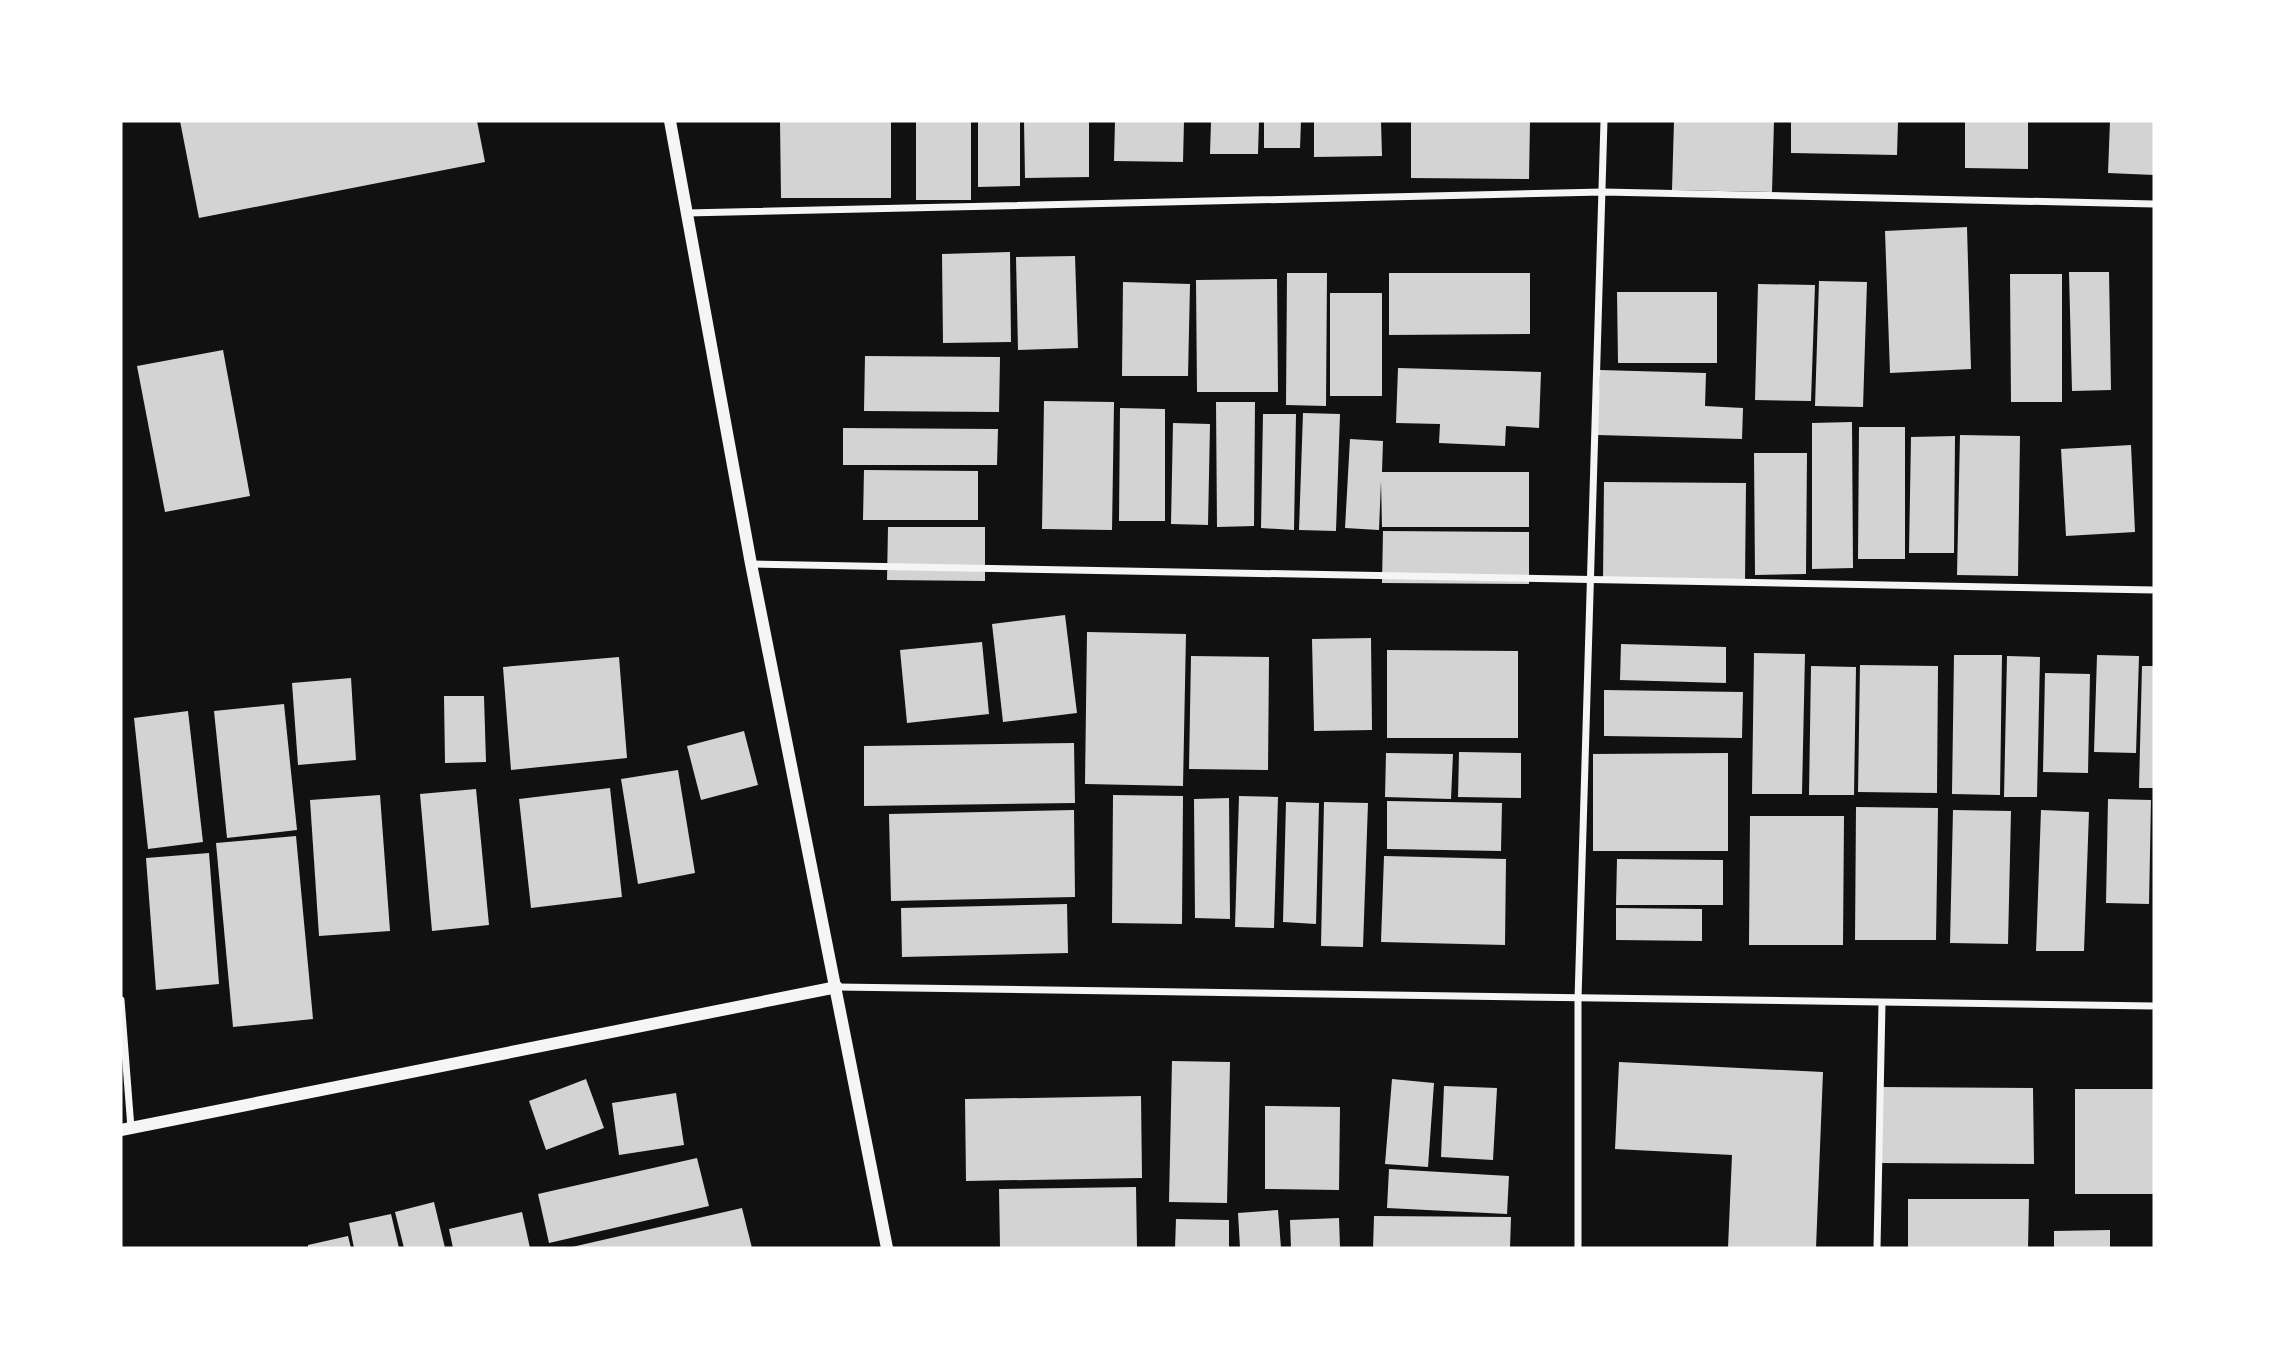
<svg xmlns="http://www.w3.org/2000/svg" width="2275" height="1369" viewBox="0 0 2275 1369" font-family="Quicksand,sans-serif">
	<rect width="100%" height="100%" fill="#111"/>
	<g fill="#d3d3d3">
		<path d="M 180,121 L 477,121 L 485,162 L 199,218 Z"/>
		<path d="M 780,121 L 891,121 L 891,198 L 781,198 Z"/>
		<rect x="916" y="121" width="55" height="79"/>
		<path d="M 978,121 L 1020,121 L 1020,186 L 978,187 Z"/>
		<path d="M 1024,121 L 1089,121 L 1089,177 L 1025,178 Z"/>
		<path d="M 1115,121 L 1184,121 L 1183,162 L 1114,161 Z"/>
		<path d="M 1211,121 L 1259,121 L 1258,154 L 1210,154 Z"/>
		<path d="M 1264,121 L 1301,121 L 1300,148 L 1264,148 Z"/>
		<path d="M 1314,121 L 1381,121 L 1382,156 L 1314,157 Z"/>
		<path d="M 1411,121 L 1530,121 L 1529,179 L 1411,178 Z"/>
		<path d="M 1674,121 L 1774,121 L 1772,192 L 1672,190 Z"/>
		<path d="M 1791,121 L 1898,121 L 1897,155 L 1791,153 Z"/>
		<path d="M 1965,121 L 2028,121 L 2028,169 L 1965,168 Z"/>
		<path d="M 2110,121 L 2154,121 L 2154,175 L 2108,173 Z"/>
		<path d="M 1967,227 L 1971,369 L 1890,373 L 1885,231 Z"/>
		<path d="M 1010,252 L 1011,342 L 943,343 L 942,254 Z"/>
		<path d="M 1075,256 L 1078,348 L 1018,350 L 1016,257 Z"/>
		<path d="M 2069,272 L 2109,272 L 2111,390 L 2072,391 Z"/>
		<path d="M 1287,273 L 1327,273 L 1326,406 L 1286,405 Z"/>
		<path d="M 1389,273 L 1530,273 L 1530,334 L 1389,335 Z"/>
		<path d="M 2010,274 L 2062,274 L 2062,402 L 2011,402 Z"/>
		<path d="M 1277,279 L 1278,392 L 1197,392 L 1196,280 Z"/>
		<path d="M 1819,281 L 1867,282 L 1863,407 L 1815,406 Z"/>
		<path d="M 1123,282 L 1190,284 L 1188,376 L 1122,376 Z"/>
		<path d="M 1758,284 L 1815,285 L 1811,401 L 1755,400 Z"/>
		<path d="M 1617,292 L 1717,292 L 1717,363 L 1618,363 Z"/>
		<rect x="1330" y="293" width="52" height="103"/>
		<path d="M 223,350 L 250,496 L 165,512 L 137,366 Z"/>
		<path d="M 865,356 L 1000,357 L 999,412 L 864,411 Z"/>
		<path d="M 1398,368 L 1541,372 L 1539,428 L 1506,426 L 1505,446 L 1439,443 L 1440,424 L 1396,423 Z"/>
		<path d="M 1600,370 L 1706,373 L 1705,406 L 1743,408 L 1742,439 L 1597,435 Z"/>
		<path d="M 1044,401 L 1114,402 L 1112,530 L 1042,529 Z"/>
		<path d="M 1216,402 L 1255,402 L 1254,526 L 1217,527 Z"/>
		<path d="M 1120,408 L 1165,409 L 1165,521 L 1119,521 Z"/>
		<path d="M 1303,413 L 1340,414 L 1336,531 L 1299,530 Z"/>
		<path d="M 1263,414 L 1296,414 L 1294,530 L 1261,528 Z"/>
		<path d="M 1852,422 L 1853,568 L 1812,569 L 1812,423 Z"/>
		<path d="M 1173,423 L 1210,424 L 1208,525 L 1171,524 Z"/>
		<path d="M 1859,427 L 1905,427 L 1905,559 L 1858,559 Z"/>
		<path d="M 843,428 L 998,429 L 997,465 L 843,465 Z"/>
		<path d="M 1960,435 L 2020,436 L 2018,576 L 1957,575 Z"/>
		<path d="M 1955,436 L 1954,553 L 1909,553 L 1911,437 Z"/>
		<path d="M 1350,439 L 1383,441 L 1382,472 L 1529,472 L 1529,527 L 1382,527 L 1381,481 L 1379,530 L 1345,528 Z"/>
		<path d="M 2131,445 L 2135,532 L 2066,536 L 2061,449 Z"/>
		<path d="M 1754,453 L 1807,453 L 1806,574 L 1755,575 Z"/>
		<path d="M 864,470 L 978,471 L 978,520 L 863,520 Z"/>
		<path d="M 1604,482 L 1746,483 L 1745,582 L 1603,581 Z"/>
		<path d="M 888,527 L 985,527 L 985,581 L 887,580 Z"/>
		<path d="M 1383,531 L 1529,532 L 1529,584 L 1382,583 Z"/>
		<path d="M 1065,615 L 1077,713 L 1003,722 L 992,624 Z"/>
		<path d="M 1087,632 L 1186,634 L 1183,786 L 1085,784 Z"/>
		<path d="M 1371,638 L 1372,730 L 1314,731 L 1312,639 Z"/>
		<path d="M 982,642 L 989,714 L 907,723 L 900,650 Z"/>
		<path d="M 1621,644 L 1726,647 L 1726,683 L 1620,680 Z"/>
		<path d="M 1387,650 L 1518,651 L 1518,738 L 1387,738 Z"/>
		<path d="M 1754,653 L 1805,654 L 1802,794 L 1752,794 Z"/>
		<path d="M 1954,655 L 2002,655 L 2000,795 L 1952,794 Z"/>
		<path d="M 2097,655 L 2139,656 L 2136,753 L 2094,752 Z"/>
		<path d="M 1191,656 L 1269,657 L 1268,770 L 1189,769 Z"/>
		<path d="M 2007,656 L 2040,657 L 2037,797 L 2004,797 Z"/>
		<path d="M 619,657 L 627,758 L 511,770 L 503,667 Z"/>
		<path d="M 1860,665 L 1938,666 L 1937,793 L 1858,792 Z"/>
		<path d="M 1811,666 L 1856,667 L 1854,795 L 1809,795 Z"/>
		<path d="M 2142,666 L 2154,666 L 2154,788 L 2139,788 Z"/>
		<path d="M 2045,673 L 2090,674 L 2088,773 L 2043,772 Z"/>
		<path d="M 351,678 L 356,760 L 298,765 L 292,683 Z"/>
		<path d="M 1604,690 L 1743,692 L 1742,738 L 1604,736 Z"/>
		<path d="M 444,696 L 484,696 L 486,762 L 445,763 Z"/>
		<path d="M 284,704 L 297,830 L 227,838 L 214,711 Z"/>
		<path d="M 188,711 L 203,842 L 148,849 L 134,718 Z"/>
		<path d="M 744,731 L 758,785 L 701,800 L 687,746 Z"/>
		<path d="M 1074,743 L 1075,803 L 864,806 L 864,746 Z"/>
		<path d="M 1459,752 L 1521,753 L 1521,798 L 1458,797 Z"/>
		<path d="M 1386,753 L 1453,754 L 1451,799 L 1385,797 Z"/>
		<path d="M 1728,753 L 1728,851 L 1593,851 L 1593,754 Z"/>
		<path d="M 678,770 L 695,873 L 638,884 L 621,779 Z"/>
		<path d="M 610,788 L 622,897 L 531,908 L 519,799 Z"/>
		<path d="M 476,789 L 489,925 L 432,931 L 420,794 Z"/>
		<path d="M 380,795 L 390,931 L 319,936 L 310,800 Z"/>
		<path d="M 1113,795 L 1183,796 L 1182,924 L 1112,923 Z"/>
		<path d="M 1239,796 L 1278,797 L 1274,928 L 1235,927 Z"/>
		<path d="M 1229,798 L 1230,919 L 1195,918 L 1194,799 Z"/>
		<path d="M 2108,799 L 2151,800 L 2149,904 L 2106,903 Z"/>
		<path d="M 1387,801 L 1502,803 L 1501,851 L 1387,849 Z"/>
		<path d="M 1286,802 L 1319,803 L 1316,924 L 1283,922 Z"/>
		<path d="M 1324,802 L 1368,803 L 1363,947 L 1321,946 Z"/>
		<path d="M 1856,807 L 1938,808 L 1936,940 L 1855,940 Z"/>
		<path d="M 1074,810 L 1075,897 L 891,901 L 889,814 Z"/>
		<path d="M 1953,810 L 2011,811 L 2008,944 L 1950,943 Z"/>
		<path d="M 2041,810 L 2089,812 L 2084,951 L 2036,951 Z"/>
		<path d="M 1750,816 L 1844,816 L 1843,945 L 1749,945 Z"/>
		<path d="M 296,836 L 313,1019 L 233,1027 L 216,843 Z"/>
		<path d="M 209,853 L 219,984 L 156,990 L 146,858 Z"/>
		<path d="M 1384,856 L 1506,859 L 1505,945 L 1381,942 Z"/>
		<path d="M 1617,859 L 1723,860 L 1723,905 L 1616,905 Z"/>
		<path d="M 1067,904 L 1068,953 L 902,957 L 901,908 Z"/>
		<path d="M 1616,908 L 1702,909 L 1702,941 L 1616,940 Z"/>
		<path d="M 1172,1061 L 1230,1062 L 1227,1203 L 1169,1202 Z"/>
		<path d="M 1619,1062 L 1823,1072 L 1816,1248 L 1728,1248 L 1732,1155 L 1615,1149 Z"/>
		<path d="M 586,1079 L 604,1128 L 546,1150 L 529,1101 Z"/>
		<path d="M 1392,1079 L 1434,1083 L 1428,1167 L 1385,1164 Z"/>
		<path d="M 1444,1086 L 1497,1088 L 1493,1160 L 1441,1157 Z"/>
		<path d="M 1881,1087 L 2033,1088 L 2034,1164 L 1881,1163 Z"/>
		<rect x="2075" y="1089" width="79" height="105"/>
		<path d="M 676,1093 L 684,1145 L 619,1155 L 612,1103 Z"/>
		<path d="M 1141,1096 L 1142,1178 L 966,1181 L 965,1099 Z"/>
		<path d="M 1265,1106 L 1340,1107 L 1339,1190 L 1265,1189 Z"/>
		<path d="M 697,1158 L 709,1206 L 549,1243 L 538,1194 Z"/>
		<path d="M 1389,1169 L 1509,1176 L 1507,1214 L 1387,1208 Z"/>
		<path d="M 1136,1187 L 1137,1248 L 1000,1248 L 999,1189 Z"/>
		<path d="M 1908,1199 L 2029,1199 L 2028,1248 L 1908,1248 Z"/>
		<path d="M 434,1202 L 445,1248 L 404,1248 L 395,1212 Z"/>
		<path d="M 742,1208 L 752,1248 L 572,1248 L 572,1247 Z"/>
		<path d="M 1278,1210 L 1281,1248 L 1240,1248 L 1238,1213 Z"/>
		<path d="M 522,1212 L 530,1248 L 453,1248 L 449,1229 Z"/>
		<path d="M 391,1214 L 399,1248 L 354,1248 L 349,1223 Z"/>
		<path d="M 1374,1216 L 1511,1217 L 1510,1248 L 1373,1248 Z"/>
		<path d="M 1339,1218 L 1340,1248 L 1291,1248 L 1290,1220 Z"/>
		<path d="M 1176,1219 L 1229,1220 L 1229,1248 L 1175,1248 Z"/>
		<path d="M 2110,1230 L 2110,1248 L 2054,1248 L 2054,1231 Z"/>
		<path d="M 348,1236 L 351,1248 L 308,1248 L 308,1245 Z"/>
	</g>
	<g fill="none" stroke-linecap="round" stroke-linejoin="round">
		<g stroke="#f5f5f5" stroke-width="7">
			<path d="M 686,213 L 1603,192 L 2154,204"/>
			<path d="M 751,564 L 2154,590"/>
			<path d="M 837,987 L 2154,1006"/>
			<path d="M 121,1000 L 131,1128"/>
			<path d="M 1578,1248 L 1578,999 L 1604,121"/>
			<path d="M 1877,1248 L 1882,1003"/>
		</g>
		<g stroke="#f5f5f5" stroke-width="12">
			<path d="M 670,121 L 751,564 L 887,1248"/>
			<path d="M 121,1130 L 837,987"/>
		</g>
	</g>
	<rect width="2275" height="1369" fill="none" stroke="#ffffff" stroke-width="245"/>
</svg>
